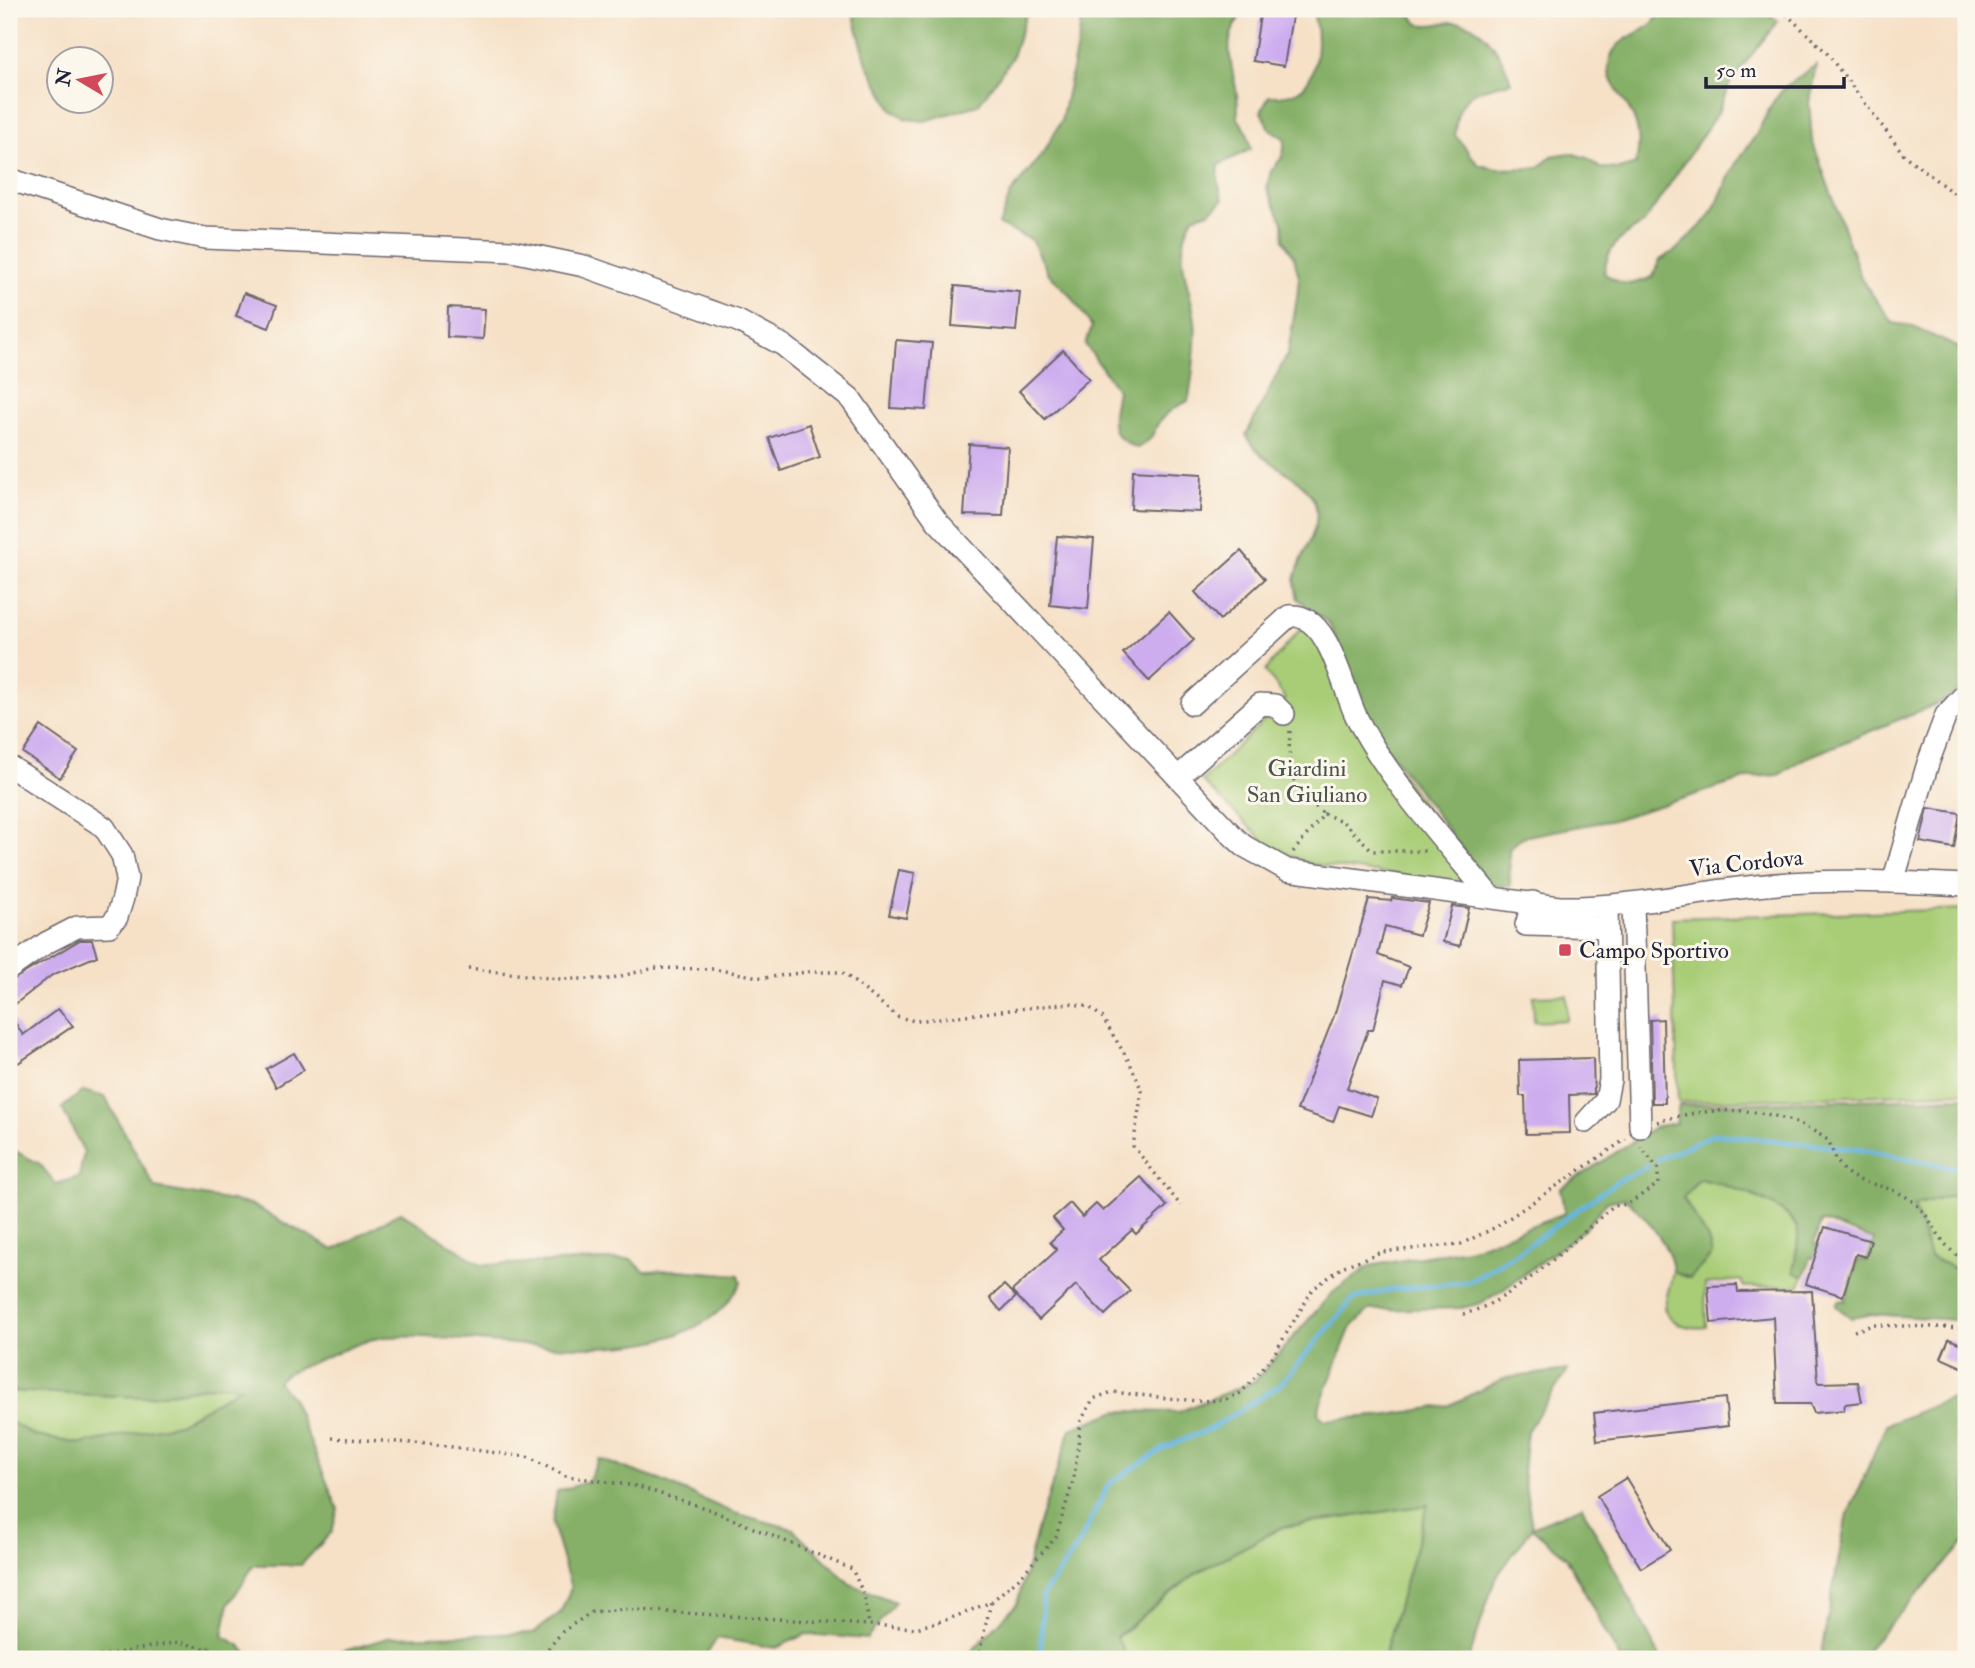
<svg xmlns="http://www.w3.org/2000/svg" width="1975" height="1668" viewBox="0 0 1975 1668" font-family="'IM FELL Double Pica',serif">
	<rect width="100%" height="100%" fill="#fbf7ec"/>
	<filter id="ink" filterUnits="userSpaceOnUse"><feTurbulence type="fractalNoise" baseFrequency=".0143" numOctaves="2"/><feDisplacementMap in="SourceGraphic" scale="14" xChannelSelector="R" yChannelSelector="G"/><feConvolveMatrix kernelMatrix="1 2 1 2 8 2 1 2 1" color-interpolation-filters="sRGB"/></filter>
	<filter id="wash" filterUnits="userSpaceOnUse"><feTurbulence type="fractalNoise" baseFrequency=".00686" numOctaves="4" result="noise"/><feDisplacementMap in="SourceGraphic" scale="28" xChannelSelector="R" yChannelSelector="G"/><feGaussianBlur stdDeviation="1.57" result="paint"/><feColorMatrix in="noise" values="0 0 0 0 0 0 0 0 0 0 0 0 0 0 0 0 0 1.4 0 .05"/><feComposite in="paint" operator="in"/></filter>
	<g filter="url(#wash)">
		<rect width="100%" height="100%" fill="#f6e1c7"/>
		<g fill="#a9cd77" stroke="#667859" stroke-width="2">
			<path d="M 1306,622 L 1336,678 L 1477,885 L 1309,864 L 1267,844 L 1202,781 L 1286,699 L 1265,671 Z"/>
			<path d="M 1966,909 L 1966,1092 L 1678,1102 L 1672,918 Z"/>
			<path d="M 1567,995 L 1567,1020 L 1534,1022 L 1533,996 Z"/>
			<path d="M 1699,1179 C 1722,1183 1795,1205 1798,1233 C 1799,1245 1794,1259 1794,1272 L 1804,1277 L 1799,1286 L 1744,1287 L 1741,1280 L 1705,1284 L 1706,1327 C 1689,1329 1672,1325 1664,1308 L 1673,1272 L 1690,1278 L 1707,1239 L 1683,1198 Z"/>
			<path d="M 1952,1195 L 1966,1196 L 1966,1274 L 1930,1257 L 1914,1206 Z"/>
			<path d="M 218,1385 L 242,1386 L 178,1424 L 81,1444 L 35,1436 L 9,1421 L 9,1391 L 143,1397 Z"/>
			<path d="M 1428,1505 L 1383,1659 L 1129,1659 L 1116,1638 L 1196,1573 L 1282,1527 Z"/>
		</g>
		<g fill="#86b068" stroke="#546952" stroke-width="2">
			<path d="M 852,9 L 1028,9 L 1011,59 L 978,105 L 925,121 L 906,119 L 892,109 L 867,64 Z"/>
			<path d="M 1082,9 L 1246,9 C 1211,47 1243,77 1237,117 L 1247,132 L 1251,149 L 1219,165 L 1218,182 L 1223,200 L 1209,212 L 1193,217 C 1171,256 1190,282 1195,321 C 1197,335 1192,386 1188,401 C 1178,406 1166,412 1159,422 C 1149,438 1157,436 1137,448 C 1104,435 1113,418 1117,389 L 1085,344 L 1092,327 L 1072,297 L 1048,273 L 1032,240 L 999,225 L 1011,193 L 1044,152 L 1061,121 L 1079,37 Z"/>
			<path d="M 1312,9 L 1408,9 L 1418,24 C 1437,28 1441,21 1455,22 C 1484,22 1504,58 1511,82 C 1476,90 1456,93 1455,135 L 1479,165 L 1497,169 L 1538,168 L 1552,156 L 1570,153 L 1587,158 L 1600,168 L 1619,169 L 1636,164 C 1640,145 1640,129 1631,112 C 1622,93 1604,82 1610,59 C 1617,32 1656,34 1661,9 L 1763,9 L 1778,21 L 1730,83 L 1718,112 L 1643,224 C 1621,236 1607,247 1604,273 C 1623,287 1630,286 1653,277 L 1660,260 L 1676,250 L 1710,217 L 1735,165 L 1756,135 L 1773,102 L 1785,87 L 1816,65 L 1809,102 L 1812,140 L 1862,280 L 1893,323 L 1911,326 L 1966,351 L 1966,685 L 1946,700 L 1801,760 L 1779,775 L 1752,777 L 1613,820 L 1522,837 L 1509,849 L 1510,886 L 1490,886 L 1361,714 L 1344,656 L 1329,624 L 1298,599 C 1297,593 1295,587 1295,582 C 1296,556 1331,523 1310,494 C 1292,469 1262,465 1246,435 L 1288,353 L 1297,298 L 1299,277 L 1294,258 L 1284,240 L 1283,222 L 1267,189 L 1271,171 L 1283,156 L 1285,139 L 1270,129 L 1261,112 L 1269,96 C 1281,96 1296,96 1305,85 C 1320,67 1319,29 1312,9 Z"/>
			<path d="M 83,1091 L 105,1097 L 155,1188 L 250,1204 L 334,1250 L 401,1212 L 481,1265 L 631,1259 L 644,1271 L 678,1270 L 739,1275 L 741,1282 C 690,1389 478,1330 385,1337 C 365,1338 311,1364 289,1372 L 277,1381 L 292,1398 L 338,1509 L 332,1532 L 301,1565 L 254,1565 L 229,1604 L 223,1636 L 241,1646 L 252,1659 L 207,1659 L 207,1649 L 192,1659 L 9,1659 L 9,1421 L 35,1436 L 81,1444 L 178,1424 L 241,1387 L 218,1385 L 143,1397 L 9,1391 L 9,1148 L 40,1164 L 56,1184 L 79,1177 L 84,1152 L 62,1108 Z"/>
			<path d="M 1966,1097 L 1966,1196 L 1952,1195 L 1914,1206 L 1930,1257 L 1966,1274 L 1966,1321 L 1873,1314 L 1851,1318 L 1836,1306 L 1839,1300 L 1845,1301 L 1858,1259 L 1867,1261 L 1874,1240 L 1821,1221 L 1814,1244 L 1820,1247 L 1817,1258 L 1811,1257 L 1804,1277 L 1794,1272 C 1794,1259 1799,1245 1798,1233 C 1796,1205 1722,1183 1699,1179 L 1683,1198 L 1708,1239 L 1712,1255 L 1690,1278 L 1673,1272 C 1672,1247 1644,1214 1625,1198 L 1607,1202 L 1582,1231 L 1503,1290 L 1481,1303 L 1462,1308 L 1369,1310 L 1350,1329 L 1320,1405 L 1318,1414 L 1325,1420 L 1389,1415 L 1450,1405 L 1505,1378 L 1568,1370 L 1527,1431 L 1523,1472 L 1532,1527 L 1582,1506 L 1661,1659 L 1620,1659 L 1566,1557 L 1532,1528 L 1495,1579 L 1469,1659 L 1383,1659 L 1428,1505 L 1282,1527 L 1196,1573 L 1116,1637 L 1129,1659 L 964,1659 L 1017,1604 L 1040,1520 L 1071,1429 L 1117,1411 L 1178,1412 L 1255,1381 L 1331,1294 L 1369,1266 L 1473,1248 L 1565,1213 L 1560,1189 L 1655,1127 L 1676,1123 L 1679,1105 Z"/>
			<path d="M 1966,1392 L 1966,1541 L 1868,1648 L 1865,1659 L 1820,1659 L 1846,1519 L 1886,1425 Z"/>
			<path d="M 599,1459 L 662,1481 L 731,1512 L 793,1529 L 850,1584 L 895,1602 L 867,1639 L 806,1634 L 776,1648 L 717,1638 L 704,1659 L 317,1659 L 391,1637 L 534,1633 L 561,1612 L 571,1588 L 552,1524 L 557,1491 L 588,1482 Z"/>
		</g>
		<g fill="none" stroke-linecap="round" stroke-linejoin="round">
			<g stroke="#66b5e0" stroke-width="5">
				<path d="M 1657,1160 L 1714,1134 L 1856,1149 L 1966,1170"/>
				<path d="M 1040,1659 L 1043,1595 L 1077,1547 L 1109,1484 L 1164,1448 L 1212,1428 L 1280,1385 L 1353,1299 L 1395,1289 L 1469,1282 L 1516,1254 L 1616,1182 L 1648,1166"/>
			</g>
		</g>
		<g id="blocks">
			<g fill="#ceadef">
				<path d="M 1261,9 L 1293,10 L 1284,66 L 1253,61 Z"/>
				<path d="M 955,286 L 1020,292 L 1016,331 L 952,326 Z"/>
				<path d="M 244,293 L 277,305 L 269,328 L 236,316 Z"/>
				<path d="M 448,307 L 485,309 L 483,339 L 447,337 Z"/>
				<path d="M 896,340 L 932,343 L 926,410 L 891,408 Z"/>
				<path d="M 1063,350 L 1089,379 L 1045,419 L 1019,391 Z"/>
				<path d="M 809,424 L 820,457 L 781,471 L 769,438 Z"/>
				<path d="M 969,444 L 1008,447 L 1003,516 L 964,515 Z"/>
				<path d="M 1133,470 L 1202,474 L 1200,512 L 1131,509 Z"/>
				<path d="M 1057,536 L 1094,539 L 1088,609 L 1050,605 Z"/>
				<path d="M 1241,551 L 1265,579 L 1220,620 L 1195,592 Z"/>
				<path d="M 1169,612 L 1194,640 L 1149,681 L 1123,653 Z"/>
				<path d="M 41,726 L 78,752 L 60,778 L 23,753 Z"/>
				<path d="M 1928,808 L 1960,813 L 1954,848 L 1920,842 Z"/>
				<path d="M 899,870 L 915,873 L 906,918 L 889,915 Z"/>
				<path d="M 1392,898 L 1429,903 L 1419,935 L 1385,926 L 1378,955 L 1409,967 L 1402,985 L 1385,980 L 1373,1030 L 1368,1030 L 1347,1088 L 1377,1099 L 1371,1116 L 1339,1106 L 1333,1122 L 1297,1110 L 1334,1016 L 1369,899 L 1391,901 Z"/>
				<path d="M 1452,906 L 1469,908 L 1460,946 L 1443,942 Z"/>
				<path d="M 80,940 L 92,940 L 97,956 L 52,975 L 9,1009 L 9,982 Z"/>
				<path d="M 58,1009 L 73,1026 L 18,1063 L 9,1050 L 9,1013 L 23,1035 Z"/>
				<path d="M 1663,1019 L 1665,1103 L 1652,1103 L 1650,1020 Z"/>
				<path d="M 294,1053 L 304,1070 L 276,1087 L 266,1069 Z"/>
				<path d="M 1593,1058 L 1594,1094 L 1569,1095 L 1570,1133 L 1526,1134 L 1525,1096 L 1520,1096 L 1519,1060 Z"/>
				<path d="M 1141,1177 L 1167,1206 L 1136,1234 L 1132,1230 L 1099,1260 L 1130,1291 L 1105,1315 L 1076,1285 L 1039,1320 L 1012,1291 L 1057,1250 L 1050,1242 L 1063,1230 L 1053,1218 L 1070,1203 L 1082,1217 L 1096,1204 L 1103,1211 Z"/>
				<path d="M 1825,1227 L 1871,1241 L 1866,1257 L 1856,1254 L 1843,1296 L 1806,1284 Z"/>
				<path d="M 1004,1285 L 1016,1297 L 1001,1311 L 990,1298 Z"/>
				<path d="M 1737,1285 L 1738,1292 L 1812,1291 L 1818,1383 L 1858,1382 L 1862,1402 L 1845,1404 L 1844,1410 L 1814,1413 L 1810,1404 L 1777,1404 L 1773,1317 L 1711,1323 L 1708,1286 Z"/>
				<path d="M 1949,1339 L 1966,1346 L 1966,1369 L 1941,1358 Z"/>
				<path d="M 1725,1398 L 1728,1426 L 1597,1441 L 1594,1413 Z"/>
				<path d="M 1626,1478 L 1670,1550 L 1641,1568 L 1597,1496 Z"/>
			</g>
		</g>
	</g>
	<g filter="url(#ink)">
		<use href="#blocks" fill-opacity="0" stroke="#6c656c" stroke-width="2"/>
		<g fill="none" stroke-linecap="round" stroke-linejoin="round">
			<defs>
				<g id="minor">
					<path d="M 9,179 L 160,229 L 205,238 L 512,251 L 584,266 L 738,321 L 783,345 L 850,398 L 937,521 L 1233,836 L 1244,846 L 1287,870 L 1559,907 C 1626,908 1690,893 1756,886 C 1826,878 1896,882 1966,885"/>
					<path d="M 1192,704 L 1289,616 C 1329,612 1342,687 1356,716 C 1385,775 1447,844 1490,896"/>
					<path d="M 9,766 L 104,827 L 122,855 L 127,878 L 123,898 L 117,917 L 109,926 L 77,927 L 46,943 L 9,969"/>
					<path d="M 1178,777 L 1260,704 L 1275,705 L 1284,714"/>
					<path d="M 1893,882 L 1928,763 L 1946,715 L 1966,693"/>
					<path d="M 1533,902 L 1526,925 L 1606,927"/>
					<path d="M 1633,904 L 1640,1127"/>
					<path d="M 1586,1122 L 1606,1100 L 1610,1080 L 1607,906"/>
					<path d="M 1966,1659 L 1966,1658"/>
				</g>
			</defs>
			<use href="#minor" stroke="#6c656c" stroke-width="24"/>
			<g stroke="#6c656c" stroke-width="3.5" stroke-dasharray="2 5" stroke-linecap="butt">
				<path d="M 1781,9 L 1826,52 L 1905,156 L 1966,203"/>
				<path d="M 1290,731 C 1287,771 1291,788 1324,814"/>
				<path d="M 1293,852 L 1324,814 L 1342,821 L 1373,851 L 1429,851"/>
				<path d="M 468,968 L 557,979 L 608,979 L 655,968 L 713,969 L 765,978 L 806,972 L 842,972 L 898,1017 L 915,1021 L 1070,1003 L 1089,1007 L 1102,1017 L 1130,1063 L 1142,1091 L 1133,1146 L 1181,1206"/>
				<path d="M 1657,1122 C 1713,1104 1780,1105 1829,1141 C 1845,1196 1877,1174 1912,1201 C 1935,1218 1938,1248 1966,1260"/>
				<path d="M 1463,1314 C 1514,1302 1573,1241 1613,1206 L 1628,1204 L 1658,1184 L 1658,1169 L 1641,1147"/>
				<path d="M 1854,1331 L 1873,1325 L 1966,1328"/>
				<path d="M 332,1438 L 430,1444 L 527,1457 L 566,1476 L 636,1486 L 708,1509 L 852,1569 L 864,1595 L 869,1624"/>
				<path d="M 9,1650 L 26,1654 L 94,1657 L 179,1642 L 248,1659"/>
				<path d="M 539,1659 L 563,1631 L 592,1612 L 624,1609 L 916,1628 L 949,1619 L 991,1602 L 1020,1577 L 1056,1537 L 1074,1478 L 1081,1421 L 1093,1399 L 1112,1392 L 1197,1401 L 1225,1400 L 1241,1393 L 1273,1356 L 1313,1289 L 1344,1266 L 1381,1252 L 1461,1244 L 1496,1227 L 1626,1139"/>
				<path d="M 978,1659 L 991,1602"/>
			</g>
			<use href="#minor" stroke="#fff" stroke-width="21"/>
		</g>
	</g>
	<rect fill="#d1495b" stroke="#fbf7ec" stroke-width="2.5" x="1558" y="943" width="14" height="14" rx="3.5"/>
	<g text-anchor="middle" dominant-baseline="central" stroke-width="6" stroke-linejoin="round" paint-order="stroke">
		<g font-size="23" fill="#4a554d" stroke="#fbf7ec">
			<text x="1307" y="768">Giardini<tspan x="1307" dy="26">San Giuliano</tspan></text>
		</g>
		<g font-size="23" fill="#22223b" stroke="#fbf7ec">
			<text transform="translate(1746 863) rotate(-6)">Via Cordova</text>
		</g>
		<g font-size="23" fill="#22223b" stroke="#fbf7ec" text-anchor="start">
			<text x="1579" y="950">Campo Sportivo</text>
		</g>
	</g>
	<rect width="1975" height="1668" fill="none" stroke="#fbf7ec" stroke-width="35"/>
	<g transform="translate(80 80) rotate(280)"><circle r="33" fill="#fbf7ec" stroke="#a4a2a5" stroke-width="2"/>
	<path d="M0-5L12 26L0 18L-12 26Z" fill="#d1495b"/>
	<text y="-10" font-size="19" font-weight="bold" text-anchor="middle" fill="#22223b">N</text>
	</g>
	<path d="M1706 77v10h138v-10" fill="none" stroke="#22223b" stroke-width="3.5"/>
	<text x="1716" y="77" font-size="21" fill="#22223b" stroke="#fbf7ec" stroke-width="5" paint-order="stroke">50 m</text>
</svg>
